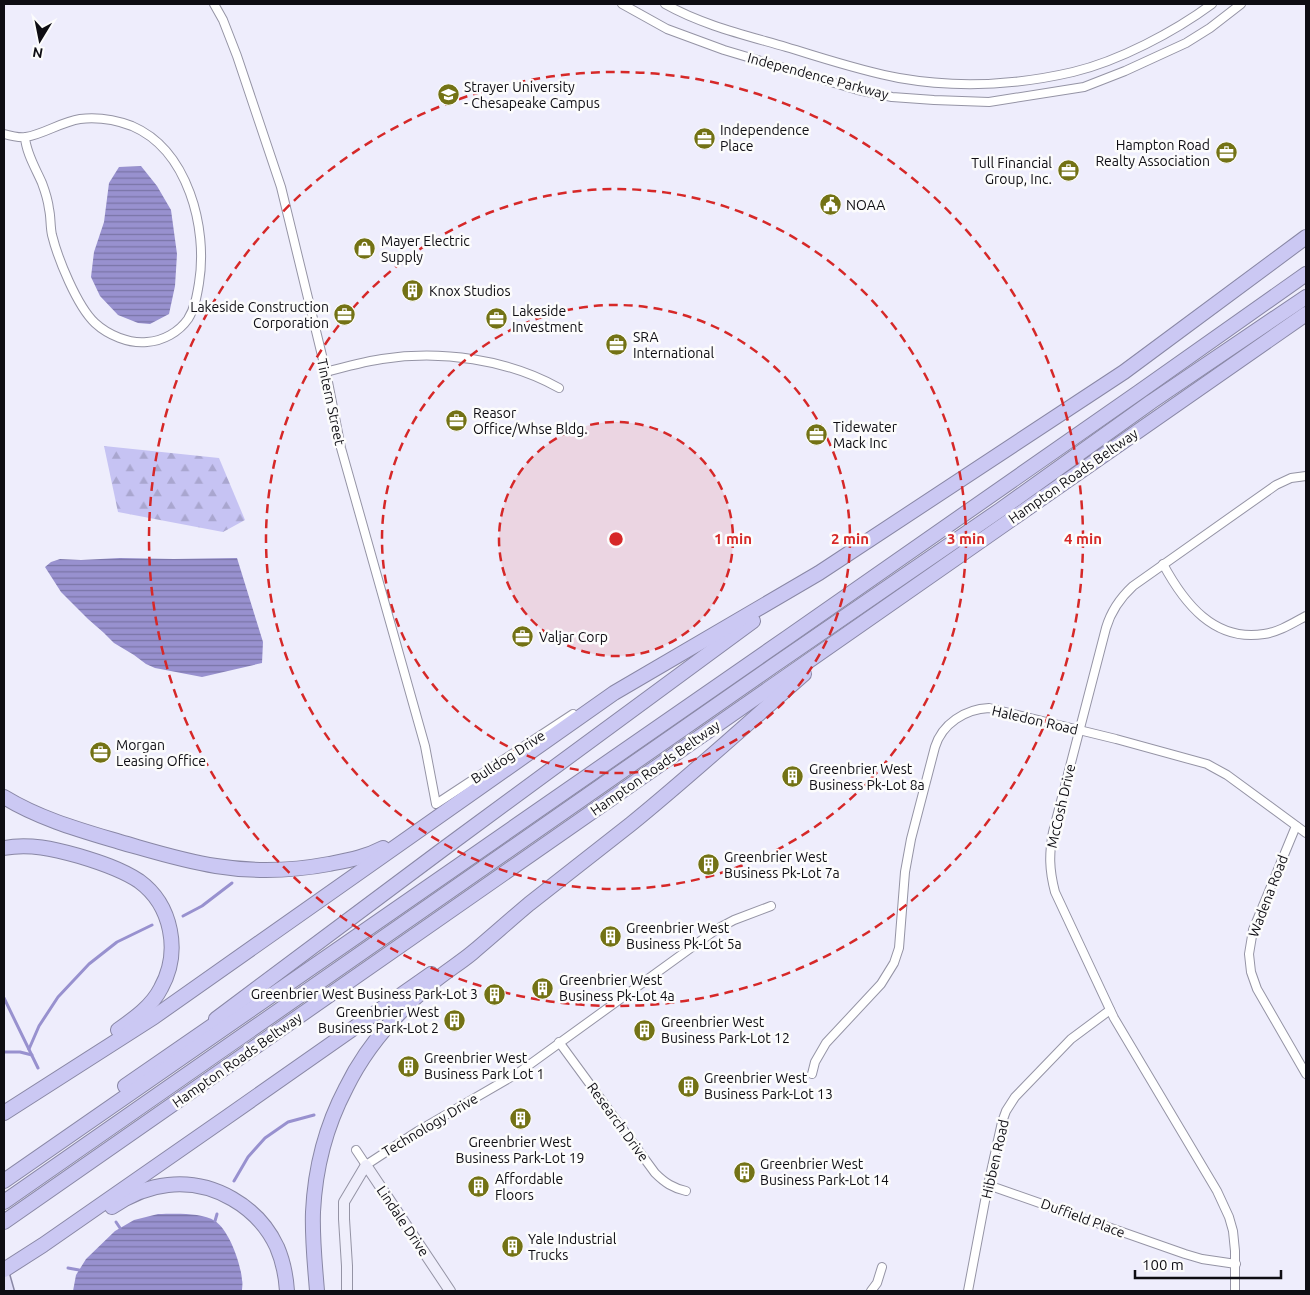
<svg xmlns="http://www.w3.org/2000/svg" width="1310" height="1295" viewBox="0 0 1310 1295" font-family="Ubuntu,sans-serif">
	<defs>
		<pattern id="forest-firs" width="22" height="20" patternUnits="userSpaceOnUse" patternTransform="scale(1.25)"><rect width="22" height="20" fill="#c6c3f3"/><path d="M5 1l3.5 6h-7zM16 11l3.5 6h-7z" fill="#a9a6cf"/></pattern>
		<pattern id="water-rules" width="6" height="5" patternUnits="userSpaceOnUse" patternTransform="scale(1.25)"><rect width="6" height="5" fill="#9891cf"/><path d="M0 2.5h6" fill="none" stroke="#7a75a7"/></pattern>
	</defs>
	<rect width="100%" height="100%" fill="#eeedfc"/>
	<path fill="url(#forest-firs)" d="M 104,446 L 219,458 L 245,520 L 223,532 L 118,512 Z"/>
	<g fill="url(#water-rules)">
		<path d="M 141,166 L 157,186 L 171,210 L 177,254 L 175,286 L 169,314 L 150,324 L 138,323 L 118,315 L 100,296 L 91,277 L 94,252 L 104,222 L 109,183 L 119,167 Z"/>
		<path d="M 120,558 L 174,559 L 237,558 L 263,642 L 262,663 L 202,677 L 155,668 L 146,664 L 134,655 L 114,643 L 104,633 L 88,619 L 61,592 L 45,567 L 51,562 L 60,559 L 81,560 Z"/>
		<path d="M 158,1214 C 174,1214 201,1212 215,1221 C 229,1230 241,1264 242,1280 C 243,1283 242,1288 242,1291 L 73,1291 L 76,1275 L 86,1259 L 115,1231 L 134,1220 Z"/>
	</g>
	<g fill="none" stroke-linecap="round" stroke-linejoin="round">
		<g stroke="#9891cf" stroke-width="3">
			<path d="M 183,916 L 202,906 L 232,883"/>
			<path d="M 4,998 L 38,1068"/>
			<path d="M 29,1049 L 39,1026 L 58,997 L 89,964 L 117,942 L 152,925"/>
			<path d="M 4,1052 L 20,1052 L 32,1055"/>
			<path d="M 234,1181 L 248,1157 L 265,1138 L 288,1122 L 314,1115"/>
			<path d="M 215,1221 L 217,1214"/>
			<path d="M 116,1222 L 120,1228"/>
			<path d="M 68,1268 L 79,1270"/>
		</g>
		<defs>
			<g id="street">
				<path d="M 214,4 L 223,20 L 237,56 L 281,187 L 326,372 L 341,448 L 425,746 L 436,804 L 573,714"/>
				<path d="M 622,4 L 667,29 L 724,50 L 858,90 L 892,97 L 934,100 L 989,102 L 1084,87 L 1125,71 L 1186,43 L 1210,28 L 1241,4"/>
				<path d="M 665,4 C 702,25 745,35 786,47 C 823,58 861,71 899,78 C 956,88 1017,85 1073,72 C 1119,61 1174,32 1212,4"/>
				<path d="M 4,134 C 11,136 19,138 26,137 C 44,134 61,122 80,119 C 97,117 116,120 132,126 C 188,150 208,228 199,283 C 197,295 195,308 188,319 C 179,332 163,341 147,342 C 129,344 108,335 95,323 C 77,306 58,259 52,235 C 50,226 51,217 49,209 C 48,200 45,191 42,183 C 36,169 26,153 25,137"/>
				<path d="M 326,372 C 344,367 363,362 382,359 C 441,350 507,359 559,388"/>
				<path d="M 1163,564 C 1184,603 1214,642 1264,634 C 1279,632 1293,623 1306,616"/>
				<path d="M 1296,826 L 1253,930 L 1249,954 L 1251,972 L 1257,989 L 1306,1074"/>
				<path d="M 559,1042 L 655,1173 C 665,1183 673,1188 686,1191"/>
				<path d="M 812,1074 L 815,1062 L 826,1043 L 881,984 L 894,963 L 899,948 L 905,872 L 911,839 L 935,747 C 942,724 965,709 989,708 L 1116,739 L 1207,764 L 1227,775 L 1306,833"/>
				<path d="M 356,1150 L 366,1165 L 418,1131 L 518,1073 L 717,929 L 734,920 L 771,906"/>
				<path d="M 988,1185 L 1185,1254 L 1202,1259 L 1236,1264"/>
				<path d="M 871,1291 L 877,1283 L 882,1267"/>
				<path d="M 968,1291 L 988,1185 L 1002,1122 L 1006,1111 L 1015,1097 L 1071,1039 L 1110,1010"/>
				<path d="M 1235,1291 L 1235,1251 L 1233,1231 L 1229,1217 L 1217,1191 L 1114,1018 L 1055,892 C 1049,869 1049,854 1053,832 L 1106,628 C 1111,611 1120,598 1133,586 L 1276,485 L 1291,478 L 1306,476"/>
			</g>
			<path id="secondary" d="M 347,1291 L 347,1266 L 344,1219 L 344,1202 L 366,1165 L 450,1291"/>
			<path id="primary" d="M 4,1277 L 8,1291"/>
			<g id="highway">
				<path d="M 4,797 C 40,819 80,830 120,842 C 152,851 183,861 216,866 C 253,872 292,871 329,864 C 349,860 366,857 383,848"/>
				<path d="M 4,848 C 29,843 54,849 79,856 C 99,862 121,869 139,881 C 172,905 181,952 161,988 C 152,1006 135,1018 118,1030"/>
				<path d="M 216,1019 L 442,850 L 753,621"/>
				<path d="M 125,1086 L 225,1017"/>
				<path d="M 4,1113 L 154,1017 L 614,693 L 819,573 L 1124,372 L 1306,237"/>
				<path d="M 4,1181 L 788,637 L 1139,392 L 1306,274"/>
				<path d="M 4,1202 L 773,666 L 1000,510 L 1151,402 L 1306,297"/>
				<path d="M 112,1207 C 128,1196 148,1187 168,1185 C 213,1180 258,1206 277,1247 C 283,1261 286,1276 287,1291"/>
				<path d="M 4,1222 L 1306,314"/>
				<path d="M 4,1270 L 43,1245 L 227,1117 L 431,974"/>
				<path d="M 317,1291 C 315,1265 312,1239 313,1212 C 315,1170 326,1126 346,1088 C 366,1047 397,1012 432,983 C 445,972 460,963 472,953 C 491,937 510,920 529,904 C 563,877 597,851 631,824 C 690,776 747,724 804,674"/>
			</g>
		</defs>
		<use href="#street" stroke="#9594a5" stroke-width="10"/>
		<use href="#secondary" stroke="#9594a5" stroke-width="12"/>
		<use href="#primary" stroke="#8987a5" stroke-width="14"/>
		<use href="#highway" stroke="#8987a5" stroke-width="16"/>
		<use href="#street" stroke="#fff" stroke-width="8"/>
		<use href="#secondary" stroke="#efeefb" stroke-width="10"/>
		<use href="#primary" stroke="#e0def8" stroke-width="11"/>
		<use href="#highway" stroke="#cbc8f3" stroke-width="14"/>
	</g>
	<circle cx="616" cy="539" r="117" fill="#d62828" fill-opacity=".12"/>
	<g fill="none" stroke="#d62828" stroke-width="2.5" stroke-dasharray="9 6">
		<circle cx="616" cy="539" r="117"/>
		<circle cx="616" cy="539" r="234"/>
		<circle cx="616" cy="539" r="350"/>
		<circle cx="616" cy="539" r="467"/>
	</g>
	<defs>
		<symbol id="university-disc" viewBox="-11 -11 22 22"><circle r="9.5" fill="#737215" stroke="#fcfcfc"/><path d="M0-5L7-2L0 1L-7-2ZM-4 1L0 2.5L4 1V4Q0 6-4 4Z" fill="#fff"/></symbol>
		<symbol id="office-disc" viewBox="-11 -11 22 22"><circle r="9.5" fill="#737215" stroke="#fcfcfc"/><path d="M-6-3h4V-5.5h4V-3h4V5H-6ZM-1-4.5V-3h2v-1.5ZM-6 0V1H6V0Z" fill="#fff"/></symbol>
		<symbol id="civic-disc" viewBox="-11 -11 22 22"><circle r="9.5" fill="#737215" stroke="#fcfcfc"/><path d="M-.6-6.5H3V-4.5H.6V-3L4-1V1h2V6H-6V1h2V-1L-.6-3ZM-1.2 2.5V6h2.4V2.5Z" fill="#fff"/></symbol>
		<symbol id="shop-disc" viewBox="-11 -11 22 22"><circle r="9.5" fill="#737215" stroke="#fcfcfc"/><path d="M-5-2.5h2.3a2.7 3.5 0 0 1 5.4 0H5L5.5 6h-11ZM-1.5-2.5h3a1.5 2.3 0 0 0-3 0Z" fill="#fff"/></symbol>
		<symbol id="building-disc" viewBox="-11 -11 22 22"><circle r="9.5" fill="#737215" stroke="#fcfcfc"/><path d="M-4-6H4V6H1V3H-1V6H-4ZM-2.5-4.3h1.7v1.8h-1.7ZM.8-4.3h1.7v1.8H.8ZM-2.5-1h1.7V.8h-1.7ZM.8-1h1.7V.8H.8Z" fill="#fff"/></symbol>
	</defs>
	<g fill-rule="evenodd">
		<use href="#university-disc" x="436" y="82" width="25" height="25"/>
		<use href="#office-disc" x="692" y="126" width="25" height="25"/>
		<use href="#office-disc" x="1214" y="140" width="25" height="25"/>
		<use href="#office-disc" x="1056" y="158" width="25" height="25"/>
		<use href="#civic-disc" x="818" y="192" width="25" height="25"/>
		<use href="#shop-disc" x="352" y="236" width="25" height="25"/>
		<use href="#building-disc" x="400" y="278" width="25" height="25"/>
		<use href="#office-disc" x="332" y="302" width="25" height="25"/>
		<use href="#office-disc" x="484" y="306" width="25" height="25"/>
		<use href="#office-disc" x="604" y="332" width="25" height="25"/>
		<use href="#office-disc" x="444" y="408" width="25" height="25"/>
		<use href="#office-disc" x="804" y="422" width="25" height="25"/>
		<use href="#office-disc" x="510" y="624" width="25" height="25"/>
		<use href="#office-disc" x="88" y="740" width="25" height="25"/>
		<use href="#building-disc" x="780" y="764" width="25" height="25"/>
		<use href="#building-disc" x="696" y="852" width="25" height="25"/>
		<use href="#building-disc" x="598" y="924" width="25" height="25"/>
		<use href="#building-disc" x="530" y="976" width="25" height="25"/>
		<use href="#building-disc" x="482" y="982" width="25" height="25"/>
		<use href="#building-disc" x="442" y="1008" width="25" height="25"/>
		<use href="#building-disc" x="632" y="1018" width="25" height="25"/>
		<use href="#building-disc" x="396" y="1054" width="25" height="25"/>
		<use href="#building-disc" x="676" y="1074" width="25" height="25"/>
		<use href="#building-disc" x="508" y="1106" width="25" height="25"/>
		<use href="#building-disc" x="732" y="1160" width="25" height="25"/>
		<use href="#building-disc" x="466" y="1174" width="25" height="25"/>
		<use href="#building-disc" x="500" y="1234" width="25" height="25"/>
	</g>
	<g text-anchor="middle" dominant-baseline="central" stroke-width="5" stroke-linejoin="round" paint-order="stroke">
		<g font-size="14" fill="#0e0d13" stroke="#fcfcfc">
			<text transform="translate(818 76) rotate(15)">Independence Parkway</text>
			<text transform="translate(331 402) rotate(78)">Tintern Street</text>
			<text transform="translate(1073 476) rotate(-35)">Hampton Roads Beltway</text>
			<text transform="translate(1035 720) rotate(13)">Haledon Road</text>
			<text transform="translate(508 757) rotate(-33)">Bulldog Drive</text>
			<text transform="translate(655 768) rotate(-35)">Hampton Roads Beltway</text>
			<text transform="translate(1061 806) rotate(-77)">McCosh Drive</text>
			<text transform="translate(1268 896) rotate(-69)">Wadena Road</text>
			<text transform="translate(237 1060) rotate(-35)">Hampton Roads Beltway</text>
			<text transform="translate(618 1122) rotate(54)">Research Drive</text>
			<text transform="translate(430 1125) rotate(-31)">Technology Drive</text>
			<text transform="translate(995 1159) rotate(-77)">Hibben Road</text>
			<text transform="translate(1083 1218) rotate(20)">Duffield Place</text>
			<text transform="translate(403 1221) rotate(56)">Lindale Drive</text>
		</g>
		<g font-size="14" fill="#0e0d13" stroke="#fcfcfc" text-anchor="start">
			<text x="464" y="87">Strayer University<tspan x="464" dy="16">- Chesapeake Campus</tspan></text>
			<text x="720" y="130">Independence<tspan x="720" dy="16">Place</tspan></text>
			<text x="1210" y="145" text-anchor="end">Hampton Road<tspan x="1210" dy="16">Realty Association</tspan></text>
			<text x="1052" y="163" text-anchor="end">Tull Financial<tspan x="1052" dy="16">Group, Inc.</tspan></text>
			<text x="846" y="205">NOAA</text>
			<text x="381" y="241">Mayer Electric<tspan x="381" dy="16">Supply</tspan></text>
			<text x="429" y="291">Knox Studios</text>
			<text x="329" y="307" text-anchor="end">Lakeside Construction<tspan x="329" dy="16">Corporation</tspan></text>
			<text x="512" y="311">Lakeside<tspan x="512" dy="16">Investment</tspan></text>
			<text x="633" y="337">SRA<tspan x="633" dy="16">International</tspan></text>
			<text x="473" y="413">Reasor<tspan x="473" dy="16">Office/Whse Bldg.</tspan></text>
			<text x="833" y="427">Tidewater<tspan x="833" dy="16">Mack Inc</tspan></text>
			<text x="539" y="637">Valjar Corp</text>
			<text x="116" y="745">Morgan<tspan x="116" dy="16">Leasing Office</tspan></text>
			<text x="809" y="769">Greenbrier West<tspan x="809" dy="16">Business Pk-Lot 8a</tspan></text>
			<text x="724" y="857">Greenbrier West<tspan x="724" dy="16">Business Pk-Lot 7a</tspan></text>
			<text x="626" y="928">Greenbrier West<tspan x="626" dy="16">Business Pk-Lot 5a</tspan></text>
			<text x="559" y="980">Greenbrier West<tspan x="559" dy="16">Business Pk-Lot 4a</tspan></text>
			<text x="478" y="994" text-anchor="end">Greenbrier West Business Park-Lot 3</text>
			<text x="439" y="1012" text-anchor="end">Greenbrier West<tspan x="439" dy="16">Business Park-Lot 2</tspan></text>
			<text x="661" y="1022">Greenbrier West<tspan x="661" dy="16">Business Park-Lot 12</tspan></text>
			<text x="424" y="1058">Greenbrier West<tspan x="424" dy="16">Business Park Lot 1</tspan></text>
			<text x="704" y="1078">Greenbrier West<tspan x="704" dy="16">Business Park-Lot 13</tspan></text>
			<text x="520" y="1142" text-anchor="middle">Greenbrier West<tspan x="520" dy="16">Business Park-Lot 19</tspan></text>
			<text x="760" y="1164">Greenbrier West<tspan x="760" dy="16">Business Park-Lot 14</tspan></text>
			<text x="495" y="1179">Affordable<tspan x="495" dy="16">Floors</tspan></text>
			<text x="528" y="1239">Yale Industrial<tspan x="528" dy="16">Trucks</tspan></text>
		</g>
	</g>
	<circle cx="616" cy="539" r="8" fill="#d62828" stroke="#fcfcfc" stroke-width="2.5"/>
	<g font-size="15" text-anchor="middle" font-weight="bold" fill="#d62828" stroke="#fcfcfc" stroke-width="5" stroke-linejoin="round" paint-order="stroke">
		<text x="733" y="544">1 min</text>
		<text x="850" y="544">2 min</text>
		<text x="966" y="544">3 min</text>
		<text x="1083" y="544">4 min</text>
	</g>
	<rect width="1310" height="1295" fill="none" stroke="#0e0d13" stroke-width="10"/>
	<g transform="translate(40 40) rotate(190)" stroke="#fcfcfc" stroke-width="4" paint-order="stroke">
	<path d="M0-4L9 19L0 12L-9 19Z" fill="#0e0d13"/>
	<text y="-8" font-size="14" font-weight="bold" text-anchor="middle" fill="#0e0d13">N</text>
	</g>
	<path d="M1135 1270v8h146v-8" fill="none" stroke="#0e0d13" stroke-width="2.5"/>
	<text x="1142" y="1270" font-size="15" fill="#0e0d13" stroke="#fcfcfc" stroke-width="4" paint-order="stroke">100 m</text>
</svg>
